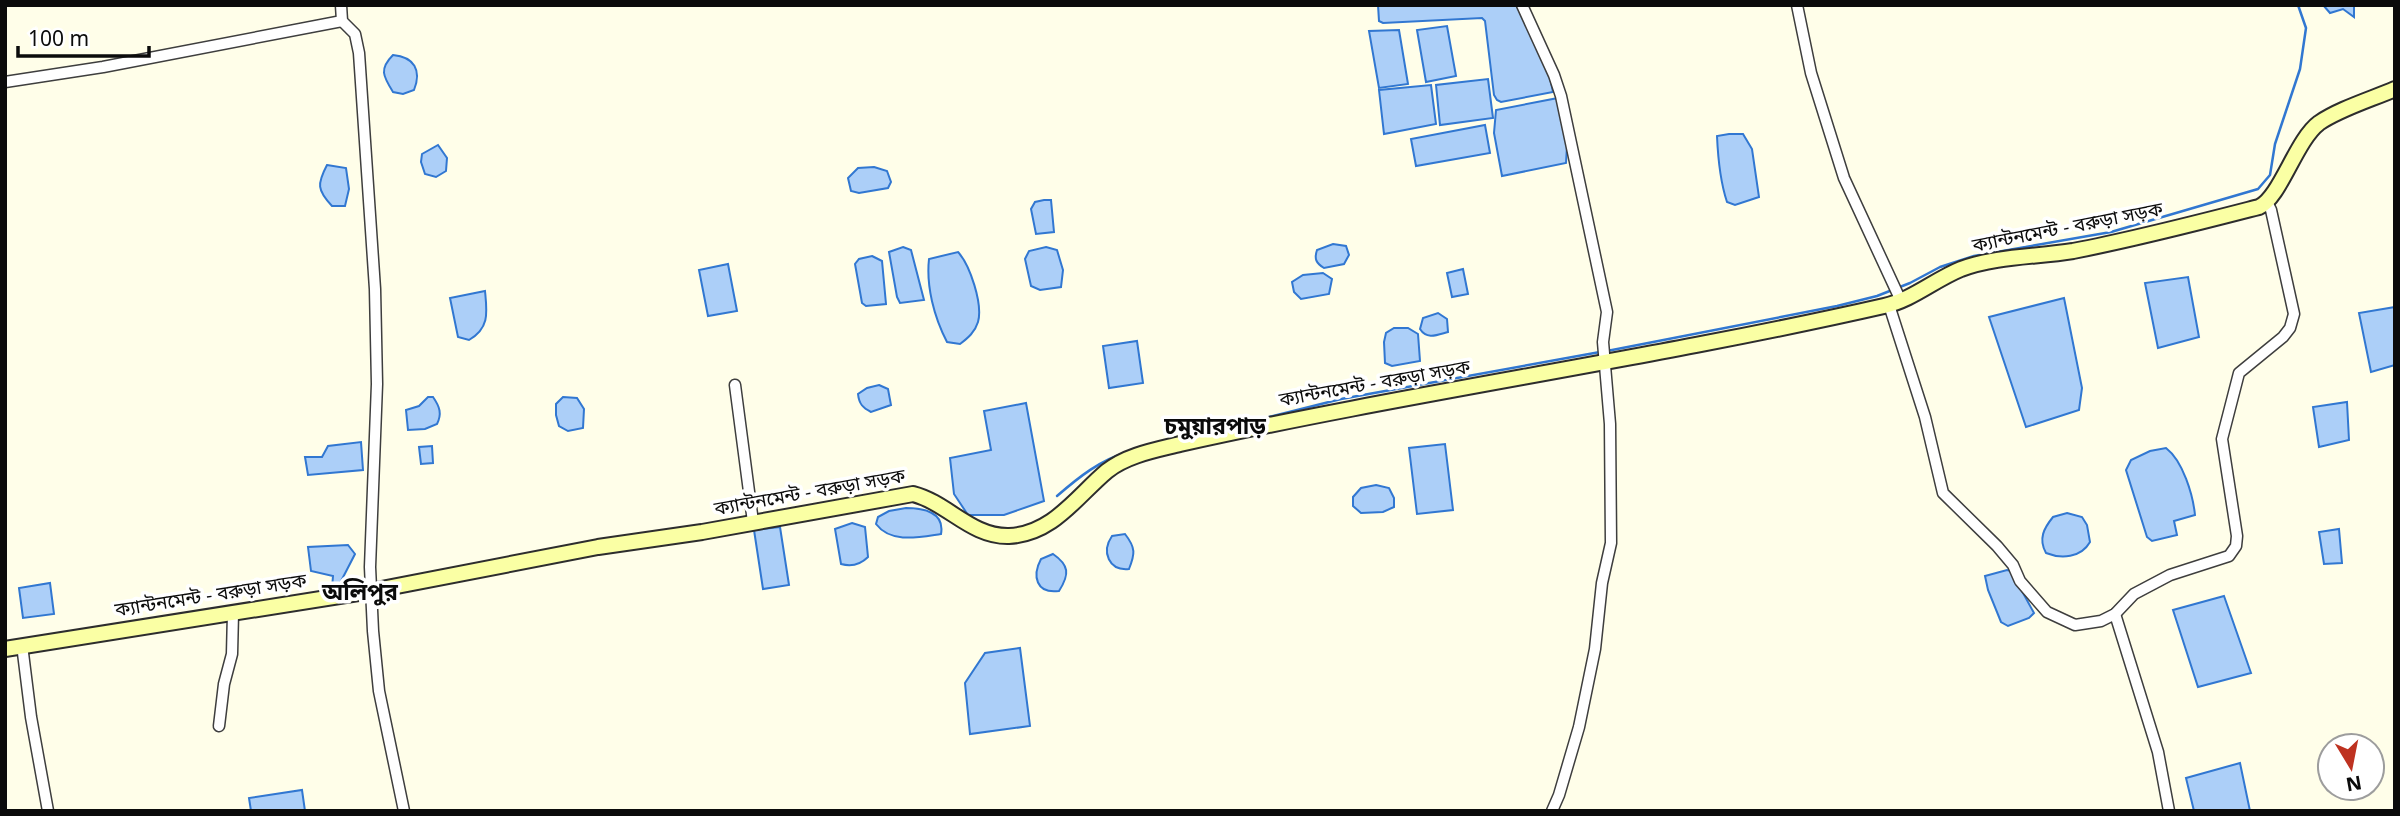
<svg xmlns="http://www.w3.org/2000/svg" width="2400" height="816" viewBox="0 0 2400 816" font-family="Georgia,'Noto Sans Bengali',serif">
	<rect width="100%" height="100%" fill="#fffee9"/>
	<g fill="#accff8" stroke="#3177d1" stroke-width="2">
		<path d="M 1378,5 L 1521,5 L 1550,78 L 1553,92 L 1501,102 L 1497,100 L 1494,95 L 1485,21 L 1482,18 L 1383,23 L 1379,21 Z"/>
		<path d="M 2323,5 L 2354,5 L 2354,17 L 2343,9 L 2330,13 Z"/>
		<path d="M 1447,26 L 1456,76 L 1426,82 L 1417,30 Z"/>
		<path d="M 1399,30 L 1408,84 L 1379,88 L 1369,31 Z"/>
		<path d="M 393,55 C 414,57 422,70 414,90 L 403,94 L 393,92 C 383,76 379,69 393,55 Z"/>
		<path d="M 1488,79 L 1493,118 L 1440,125 L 1436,85 Z"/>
		<path d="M 1431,85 L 1436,124 L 1384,134 L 1379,90 Z"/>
		<path d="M 1558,98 L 1567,146 L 1566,163 L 1502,176 L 1494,133 L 1496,110 Z"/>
		<path d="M 1485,125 L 1490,153 L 1416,166 L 1411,139 Z"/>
		<path d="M 1729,134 L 1743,134 L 1752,149 L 1759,197 L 1735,205 L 1727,202 C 1720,181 1718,159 1717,136 Z"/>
		<path d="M 438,145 L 447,158 L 446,171 L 436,177 L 425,174 L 421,162 L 422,154 Z"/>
		<path d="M 327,165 L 346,168 L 349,189 L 345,206 L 332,206 C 317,190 317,184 327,165 Z"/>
		<path d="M 874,167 L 887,171 L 891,182 L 888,188 L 859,193 L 851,191 L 848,178 L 858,168 Z"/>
		<path d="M 1044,200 L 1051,200 L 1054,232 L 1036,234 L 1031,209 L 1035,202 Z"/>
		<path d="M 1333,244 L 1346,246 L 1349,255 L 1344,264 L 1324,268 C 1316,263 1314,259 1317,250 Z"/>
		<path d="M 903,247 L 911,250 L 924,300 L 900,303 L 897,297 L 889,252 Z"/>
		<path d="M 1046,247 L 1057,250 L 1063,270 L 1061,287 L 1040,290 L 1031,286 L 1025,259 L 1029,251 Z"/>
		<path d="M 958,252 C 970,265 983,304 978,322 C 975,332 968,338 960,344 L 947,342 C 934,317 926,286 929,259 Z"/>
		<path d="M 872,256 L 882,261 L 886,304 L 866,306 L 862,303 L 855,264 L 859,259 Z"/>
		<path d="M 728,264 L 737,311 L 708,316 L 699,270 Z"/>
		<path d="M 1463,269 L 1468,294 L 1452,297 L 1447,273 Z"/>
		<path d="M 1323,273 L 1332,279 L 1329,294 L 1301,299 L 1294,292 L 1292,282 L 1303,275 Z"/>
		<path d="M 2188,277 L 2199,337 L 2158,348 L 2145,283 Z"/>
		<path d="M 485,291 C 487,312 490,328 469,340 L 458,337 L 450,298 Z"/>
		<path d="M 2064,298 L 2082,388 L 2079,410 L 2026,427 L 1989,317 Z"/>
		<path d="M 2395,307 L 2395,365 L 2371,372 L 2359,313 Z"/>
		<path d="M 1438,313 L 1447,319 L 1448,332 C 1437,335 1427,340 1420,329 L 1423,318 Z"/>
		<path d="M 1394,328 L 1408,328 L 1418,334 L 1420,361 L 1392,366 L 1385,363 L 1384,342 L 1386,333 Z"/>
		<path d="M 1137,341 L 1143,383 L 1109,388 L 1103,346 Z"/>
		<path d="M 879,385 L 888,389 L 891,405 L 871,412 C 863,408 859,404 858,394 L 867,388 Z"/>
		<path d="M 428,397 L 433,397 C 440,407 442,414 437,424 L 425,429 L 408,430 L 406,410 L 419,406 Z"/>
		<path d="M 563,397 L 577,398 L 584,409 L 583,428 L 568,431 L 559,426 L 556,415 L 556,404 Z"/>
		<path d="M 2347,402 L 2349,440 L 2319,447 L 2313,407 Z"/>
		<path d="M 1026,403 L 1044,501 L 1004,515 L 968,515 L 954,494 L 950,458 L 991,450 L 984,411 Z"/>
		<path d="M 361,442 L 363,470 L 308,475 L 305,457 L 322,457 L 328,446 Z"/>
		<path d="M 1445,444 L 1453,510 L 1417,514 L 1409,448 Z"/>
		<path d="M 432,446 L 433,463 L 421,464 L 419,447 Z"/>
		<path d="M 2166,448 C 2183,461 2193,495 2195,515 L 2174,521 L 2177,535 L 2152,541 L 2147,537 L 2126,470 L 2131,460 L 2150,451 Z"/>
		<path d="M 1376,485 L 1389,488 L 1394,498 L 1394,507 L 1383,512 L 1361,513 L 1353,506 L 1353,497 L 1361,488 Z"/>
		<path d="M 906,508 C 923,508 945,512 941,534 C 920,537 891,544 876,524 L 878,517 L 889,511 Z"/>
		<path d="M 2067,513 L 2082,517 L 2087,525 L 2090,542 C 2081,558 2061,559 2046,553 C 2038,539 2044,528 2053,517 Z"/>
		<path d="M 852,523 L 865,527 L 868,557 C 860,565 852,567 841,564 L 835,529 Z"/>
		<path d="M 780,527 L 789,585 L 763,589 L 754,530 Z"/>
		<path d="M 2339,529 L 2342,563 L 2324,564 L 2319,532 Z"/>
		<path d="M 1125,534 C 1136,548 1135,554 1129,569 C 1109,571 1101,552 1112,536 Z"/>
		<path d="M 348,545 L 355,554 L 338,587 L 332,588 L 333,576 L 311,571 L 308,547 Z"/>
		<path d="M 1053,554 C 1069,565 1070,574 1059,591 C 1036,594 1032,576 1041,559 Z"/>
		<path d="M 2007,570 L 2011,571 L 2034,613 L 2029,618 L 2008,626 L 2001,622 L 1988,590 L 1985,576 Z"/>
		<path d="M 50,583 L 54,614 L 23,618 L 19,588 Z"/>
		<path d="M 2224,596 L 2251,673 L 2198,687 L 2173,610 Z"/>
		<path d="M 1020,648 L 1030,726 L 970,734 L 965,683 L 985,653 Z"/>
		<path d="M 2240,763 L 2250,811 L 2194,811 L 2186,778 Z"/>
		<path d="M 302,790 L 305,811 L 251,811 L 249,798 Z"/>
	</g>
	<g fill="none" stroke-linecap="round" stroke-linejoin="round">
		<g stroke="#3177d1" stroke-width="2.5">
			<path d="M 1607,351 L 1837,306 L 1877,296 L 1910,283 L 1940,267 L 1974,256 L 2111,232 L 2258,189 L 2270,175 L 2275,144 L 2300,69 L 2306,28 L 2298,5"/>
			<path d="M 1253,421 L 1341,399 L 1600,352"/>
			<path d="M 1057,496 C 1079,477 1100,460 1128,452"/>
		</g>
		<defs>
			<g id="minor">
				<path d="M 341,5 L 342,21 L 355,34 L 359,53 L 375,289 L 377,384 L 370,567 L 373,631 L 379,691 L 404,811"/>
				<path d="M 1522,5 L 1554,75 L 1561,96 L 1607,312 L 1603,342 L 1610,424 L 1611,543 L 1602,583 L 1595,649 L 1579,727 L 1559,795 L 1552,811"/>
				<path d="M 1797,5 L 1811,73 L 1844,178 L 1901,301"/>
				<path d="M 5,82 L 103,67 L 342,21"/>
				<path d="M 1889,305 L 1925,417 L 1943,493 L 1997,546 L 2013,565 L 2020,581 L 2047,612 L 2075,625 L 2101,621 L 2115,614 L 2134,594 L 2170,575 L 2229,556 L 2236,546 L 2237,536 L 2222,439 L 2239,373 L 2283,337 L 2290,328 L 2294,314 L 2271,210 L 2267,202"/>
				<path d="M 735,385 L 753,522"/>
				<path d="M 2115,614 L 2158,752 L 2169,811"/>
				<path d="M 22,645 L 31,717 L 48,811"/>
				<path d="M 219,726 L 224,684 L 232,654 L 233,613"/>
			</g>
			<path id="secondary" d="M 5,649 L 371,591 L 598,547 L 702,532 L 913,494 C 948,503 971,537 1009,536 C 1053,534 1077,496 1107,471 C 1127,455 1156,450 1180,444 C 1413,392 1651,359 1884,306 C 1912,300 1934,280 1961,269 C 1996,256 2036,257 2073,251 C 2136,239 2197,223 2259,207 C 2280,198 2296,140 2319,123 C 2339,109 2372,99 2395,89"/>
		</defs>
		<use href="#minor" stroke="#3e3e3e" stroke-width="13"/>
		<use href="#secondary" stroke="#2d2d2d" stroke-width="18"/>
		<use href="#minor" stroke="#fff" stroke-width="10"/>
		<use href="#secondary" stroke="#faffa4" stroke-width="14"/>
	</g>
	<g text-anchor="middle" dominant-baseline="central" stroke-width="7" stroke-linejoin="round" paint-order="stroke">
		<g font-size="19" fill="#0b0b0b" stroke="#fff">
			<text transform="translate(2068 229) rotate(-11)">ক্যান্টনমেন্ট - বরুড়া সড়ক</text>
			<text transform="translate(1375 385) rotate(-10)">ক্যান্টনমেন্ট - বরুড়া সড়ক</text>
			<text transform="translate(810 494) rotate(-10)">ক্যান্টনমেন্ট - বরুড়া সড়ক</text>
			<text transform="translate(211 597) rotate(-9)">ক্যান্টনমেন্ট - বরুড়া সড়ক</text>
		</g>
		<g font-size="23" font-weight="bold" fill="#0b0b0b" stroke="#fff">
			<text x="1215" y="428">চমুয়ারপাড়</text>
			<text x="360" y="594">অলিপুর</text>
		</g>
	</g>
	<rect width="2400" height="816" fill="none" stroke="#0b0b0b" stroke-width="14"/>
	<g transform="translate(2351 767) rotate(170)"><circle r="33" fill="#ffffff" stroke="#9d9d9d" stroke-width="2"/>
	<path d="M0-5L12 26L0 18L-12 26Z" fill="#be3220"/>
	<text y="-10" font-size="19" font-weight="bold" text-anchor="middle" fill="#0b0b0b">N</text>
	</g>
	<path d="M18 46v10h131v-10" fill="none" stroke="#0b0b0b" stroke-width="3.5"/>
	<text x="28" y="46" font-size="21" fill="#0b0b0b" stroke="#ffffff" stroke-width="5" paint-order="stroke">100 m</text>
</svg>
